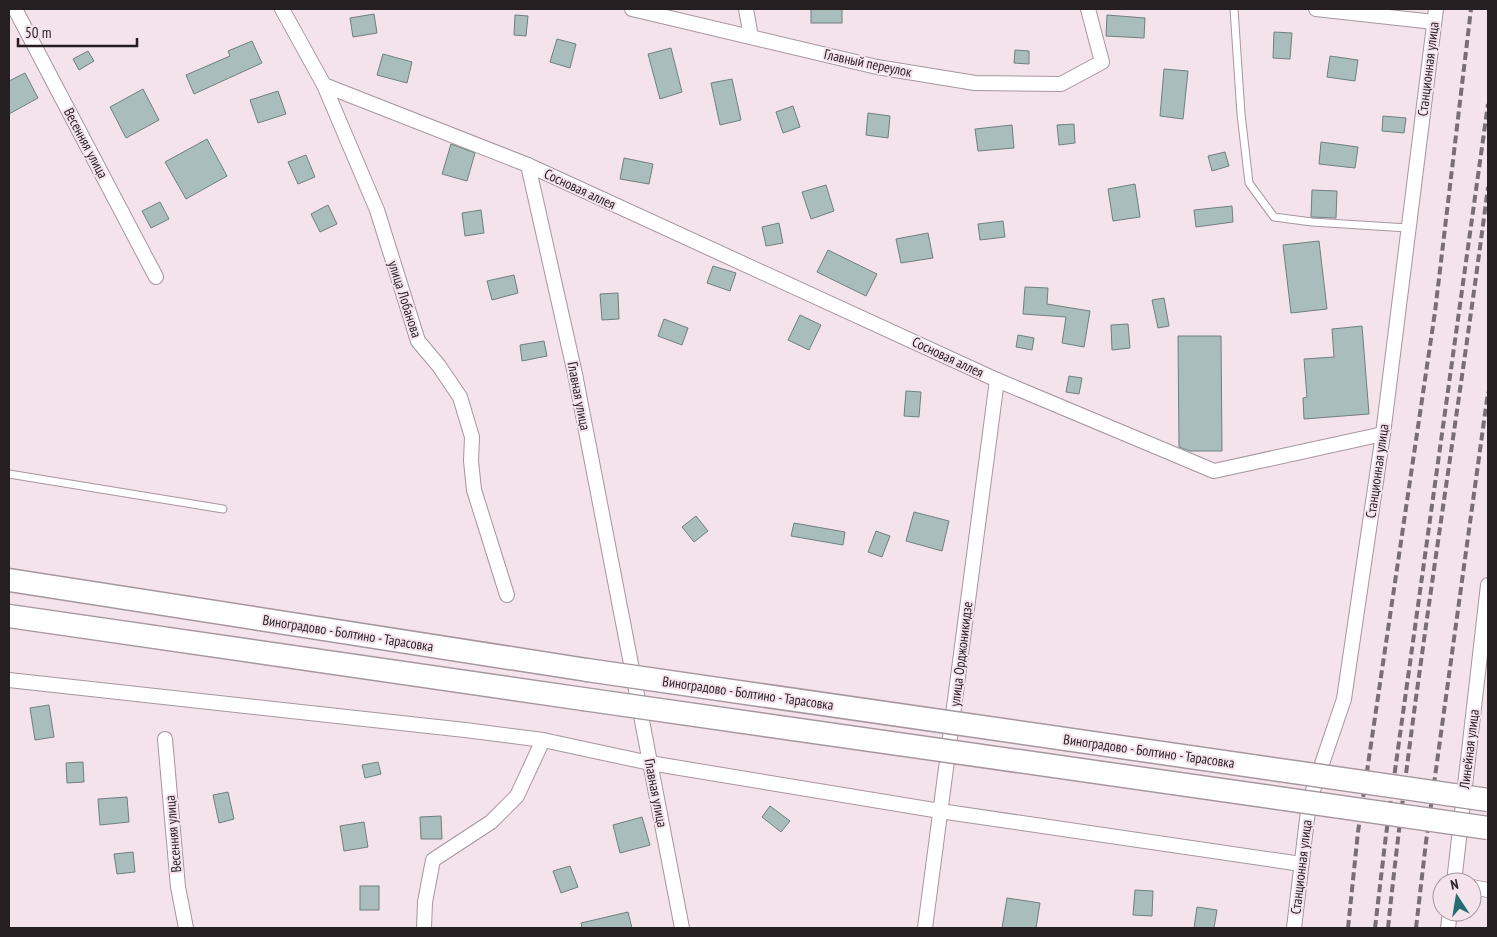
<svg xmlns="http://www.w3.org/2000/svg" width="1497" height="937" viewBox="0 0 1497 937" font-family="'PT Sans Narrow',sans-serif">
	<rect width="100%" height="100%" fill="#f5e3eb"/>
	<g fill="#a9bdbd" stroke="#6e8080">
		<rect x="811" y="9" width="31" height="14"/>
		<path d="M 374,14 L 377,33 L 353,37 L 350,18 Z"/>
		<path d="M 515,15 L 528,16 L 526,36 L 514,35 Z"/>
		<path d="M 1107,15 L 1145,18 L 1144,38 L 1106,36 Z"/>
		<path d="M 1274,32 L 1292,33 L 1290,59 L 1273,58 Z"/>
		<path d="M 557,39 L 576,44 L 570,68 L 550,62 Z"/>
		<path d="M 252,41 L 262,63 L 194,94 L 186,75 L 230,56 L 228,51 Z"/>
		<path d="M 671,48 L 682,92 L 660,99 L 648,54 Z"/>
		<path d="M 1015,50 L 1029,51 L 1029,64 L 1014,63 Z"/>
		<path d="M 88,51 L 94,61 L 79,70 L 73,59 Z"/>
		<path d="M 383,54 L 412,62 L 407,83 L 377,75 Z"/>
		<path d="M 1330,56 L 1358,60 L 1355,81 L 1327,77 Z"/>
		<path d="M 1164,69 L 1188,71 L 1183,119 L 1160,116 Z"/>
		<path d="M 25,73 L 38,98 L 9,114 L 9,81 Z"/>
		<path d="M 732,79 L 741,120 L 720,125 L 711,83 Z"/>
		<path d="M 143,89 L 159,120 L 126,138 L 110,107 Z"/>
		<path d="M 278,91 L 286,114 L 258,123 L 250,100 Z"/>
		<path d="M 793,106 L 800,127 L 783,133 L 776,112 Z"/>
		<path d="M 868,113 L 890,116 L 888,138 L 866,135 Z"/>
		<path d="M 1383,116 L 1406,118 L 1404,133 L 1382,131 Z"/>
		<path d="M 1074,124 L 1075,143 L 1059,145 L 1057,125 Z"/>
		<path d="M 1012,125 L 1014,148 L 978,151 L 975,129 Z"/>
		<path d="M 207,139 L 227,176 L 186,199 L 165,162 Z"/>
		<path d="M 1321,142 L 1358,147 L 1355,168 L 1319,164 Z"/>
		<path d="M 451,144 L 475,153 L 467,181 L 442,174 Z"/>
		<path d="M 1225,152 L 1229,166 L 1212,171 L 1208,156 Z"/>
		<path d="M 306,155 L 315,177 L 298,184 L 288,162 Z"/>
		<path d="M 624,158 L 653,164 L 649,184 L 620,179 Z"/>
		<path d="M 1135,184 L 1140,217 L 1113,221 L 1108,189 Z"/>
		<path d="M 826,185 L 834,211 L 811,219 L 802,192 Z"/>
		<path d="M 1312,190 L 1337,191 L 1336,218 L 1311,217 Z"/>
		<path d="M 160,202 L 169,219 L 151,228 L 142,211 Z"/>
		<path d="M 328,205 L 337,224 L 320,232 L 311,214 Z"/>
		<path d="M 1232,206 L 1233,222 L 1196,227 L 1194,210 Z"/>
		<path d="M 481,210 L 484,233 L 465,236 L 462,213 Z"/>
		<path d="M 1003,221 L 1005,237 L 980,240 L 978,224 Z"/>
		<path d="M 779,223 L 783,243 L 766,246 L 762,227 Z"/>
		<path d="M 928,233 L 933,258 L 901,263 L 896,239 Z"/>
		<path d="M 1319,241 L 1327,309 L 1291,313 L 1283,245 Z"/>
		<path d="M 828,250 L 877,274 L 866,296 L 817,272 Z"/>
		<path d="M 713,266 L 736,273 L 730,291 L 707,283 Z"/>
		<path d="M 514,275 L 518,293 L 492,300 L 487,281 Z"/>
		<path d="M 1025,287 L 1048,288 L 1047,304 L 1090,311 L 1084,347 L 1062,343 L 1066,317 L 1023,314 Z"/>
		<path d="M 618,293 L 619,319 L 602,320 L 600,294 Z"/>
		<path d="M 1164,298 L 1169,326 L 1158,328 L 1152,300 Z"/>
		<path d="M 800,315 L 821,325 L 809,350 L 788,340 Z"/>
		<path d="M 664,319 L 688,328 L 682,345 L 658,336 Z"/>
		<path d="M 1128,324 L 1130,348 L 1112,350 L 1111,325 Z"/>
		<path d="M 1362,326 L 1369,414 L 1304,419 L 1303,398 L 1307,397 L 1304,359 L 1334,357 L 1332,329 Z"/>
		<path d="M 1018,335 L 1034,338 L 1032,350 L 1016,347 Z"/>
		<path d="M 1178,336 L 1221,336 L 1222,451 L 1190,451 L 1179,447 Z"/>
		<path d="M 544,341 L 547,356 L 522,361 L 520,345 Z"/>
		<path d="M 1069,376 L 1082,378 L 1079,394 L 1066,392 Z"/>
		<path d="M 906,391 L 921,392 L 919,417 L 904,416 Z"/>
		<path d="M 914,512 L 949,521 L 942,551 L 906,541 Z"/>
		<path d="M 696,516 L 708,531 L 694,542 L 682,527 Z"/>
		<path d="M 794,523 L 845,532 L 843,545 L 791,536 Z"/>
		<path d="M 876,531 L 890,536 L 882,557 L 868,552 Z"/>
		<path d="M 49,705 L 54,737 L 35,740 L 30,708 Z"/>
		<path d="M 83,762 L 84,782 L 67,783 L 66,763 Z"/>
		<path d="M 378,762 L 381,774 L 365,778 L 362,765 Z"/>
		<path d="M 228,792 L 234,819 L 219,823 L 213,795 Z"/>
		<path d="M 127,797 L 129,822 L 100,825 L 98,799 Z"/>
		<path d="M 770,806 L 790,821 L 781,832 L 762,817 Z"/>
		<path d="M 441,816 L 442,839 L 421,839 L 420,817 Z"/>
		<path d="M 642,817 L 650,845 L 620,853 L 613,825 Z"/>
		<path d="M 364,822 L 368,847 L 344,851 L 340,826 Z"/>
		<path d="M 133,852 L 135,872 L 117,874 L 114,854 Z"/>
		<path d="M 570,866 L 578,887 L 561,893 L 553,871 Z"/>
		<rect x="360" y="886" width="19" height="24"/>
		<path d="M 1135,890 L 1153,891 L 1152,916 L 1133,915 Z"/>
		<path d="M 1007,898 L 1040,903 L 1036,928 L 1002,928 Z"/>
		<path d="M 1197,907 L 1217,910 L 1214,928 L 1194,928 Z"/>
		<path d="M 628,912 L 632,928 L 582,928 L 581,923 Z"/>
	</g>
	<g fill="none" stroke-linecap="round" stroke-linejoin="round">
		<defs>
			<g id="lane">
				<path d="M 1234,9 L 1241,114 L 1249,183 L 1274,217 L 1312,222 L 1408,228"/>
				<path d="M 9,474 L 223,509"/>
			</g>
			<g id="street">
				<path d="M 15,9 L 156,277"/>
				<path d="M 282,9 L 324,85 L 528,165 L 575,374 L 682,928"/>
				<path d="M 632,9 L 877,67 L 975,83 L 1061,84 L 1102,62 L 1088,9"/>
				<path d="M 746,9 L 751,37"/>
				<path d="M 1316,9 L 1434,22"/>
				<path d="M 324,85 L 377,210 L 418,341 L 439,366 L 460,397 L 472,437 L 471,461 L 474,490 L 507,595"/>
				<path d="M 528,165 L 997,380 L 1214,471 L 1383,434"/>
				<path d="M 9,680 L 465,730 L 543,740 L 650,763 L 940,811 L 1301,864"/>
				<path d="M 165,739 L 178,887 L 186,928"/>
				<path d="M 1454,882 L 1488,585"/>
				<path d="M 1472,887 L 1488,890"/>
				<path d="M 424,928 L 425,902 L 433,860 L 491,822 L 517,796 L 543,740"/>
				<path d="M 925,928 L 997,380"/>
				<path d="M 1294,928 L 1309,802 L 1344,699 L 1383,434 L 1436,9"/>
				<path d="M 1448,928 L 1450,912"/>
			</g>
			<g id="primary">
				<path d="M 9,580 L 587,670"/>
				<path d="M 9,616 L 583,699"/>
			</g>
		</defs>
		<use href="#lane" stroke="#a6969d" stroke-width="9"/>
		<use href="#street" stroke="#a6969d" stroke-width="16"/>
		<use href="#primary" stroke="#a6969d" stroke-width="25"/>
		<use href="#lane" stroke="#fff" stroke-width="7"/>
		<use href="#street" stroke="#fff" stroke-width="14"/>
		<use href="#primary" stroke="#fff" stroke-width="22"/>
		<g stroke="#796e73" stroke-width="4" stroke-dasharray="8 4" stroke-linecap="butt">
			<path d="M 1348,928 L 1358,832 L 1435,312 L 1471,9"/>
			<path d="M 1375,928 L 1386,835 L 1488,104"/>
			<path d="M 1388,928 C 1414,680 1456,434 1488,187"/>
			<path d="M 1416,928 L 1426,842 L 1488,392"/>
		</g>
		<defs>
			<g id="primary-bridge">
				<path d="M 587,670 L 1488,800"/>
				<path d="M 583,699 L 1488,828"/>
			</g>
		</defs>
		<use href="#primary-bridge" stroke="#a6969d" stroke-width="25" stroke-linecap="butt"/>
		<use href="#primary-bridge" stroke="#fff" stroke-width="22"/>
	</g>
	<g text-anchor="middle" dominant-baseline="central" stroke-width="4" stroke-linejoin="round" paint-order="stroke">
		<g font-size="14" fill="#251f22" stroke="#f5e3eb">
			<text transform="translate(868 63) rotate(12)">Главный переулок</text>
			<text transform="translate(1428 69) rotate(-83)">Станционная улица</text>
			<text transform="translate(86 143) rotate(62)">Весенняя улица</text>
			<text transform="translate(580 189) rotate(25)">Сосновая аллея</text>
			<text transform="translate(405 299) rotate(72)">улица Лобанова</text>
			<text transform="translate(948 357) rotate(25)">Сосновая аллея</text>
			<text transform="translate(579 396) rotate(79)">Главная улица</text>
			<text transform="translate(1377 471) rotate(-82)">Станционная улица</text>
			<text transform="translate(348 633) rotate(9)">Виноградово - Болтино - Тарасовка</text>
			<text transform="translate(961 654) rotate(-83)">улица Орджоникидзе</text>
			<text transform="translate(748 693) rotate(8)">Виноградово - Болтино - Тарасовка</text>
			<text transform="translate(1469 749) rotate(-83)">Линейная улица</text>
			<text transform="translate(1149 751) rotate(8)">Виноградово - Болтино - Тарасовка</text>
			<text transform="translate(656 793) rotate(79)">Главная улица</text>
			<text transform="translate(173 834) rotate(-95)">Весенняя улица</text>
			<text transform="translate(1301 867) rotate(-83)">Станционная улица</text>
		</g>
	</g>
	<rect width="1497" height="937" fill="none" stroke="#251f22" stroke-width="20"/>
	<g transform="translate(1457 897) rotate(348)"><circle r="24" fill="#f5e3eb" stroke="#a2959b"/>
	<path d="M0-4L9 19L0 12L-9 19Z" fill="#236f70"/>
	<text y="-8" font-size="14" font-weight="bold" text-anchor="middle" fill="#251f22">N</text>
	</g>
	<path d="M18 38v8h119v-8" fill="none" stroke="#251f22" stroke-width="2.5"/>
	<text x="25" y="38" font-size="15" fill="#251f22" stroke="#f5e3eb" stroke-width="4" paint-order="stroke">50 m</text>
</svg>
